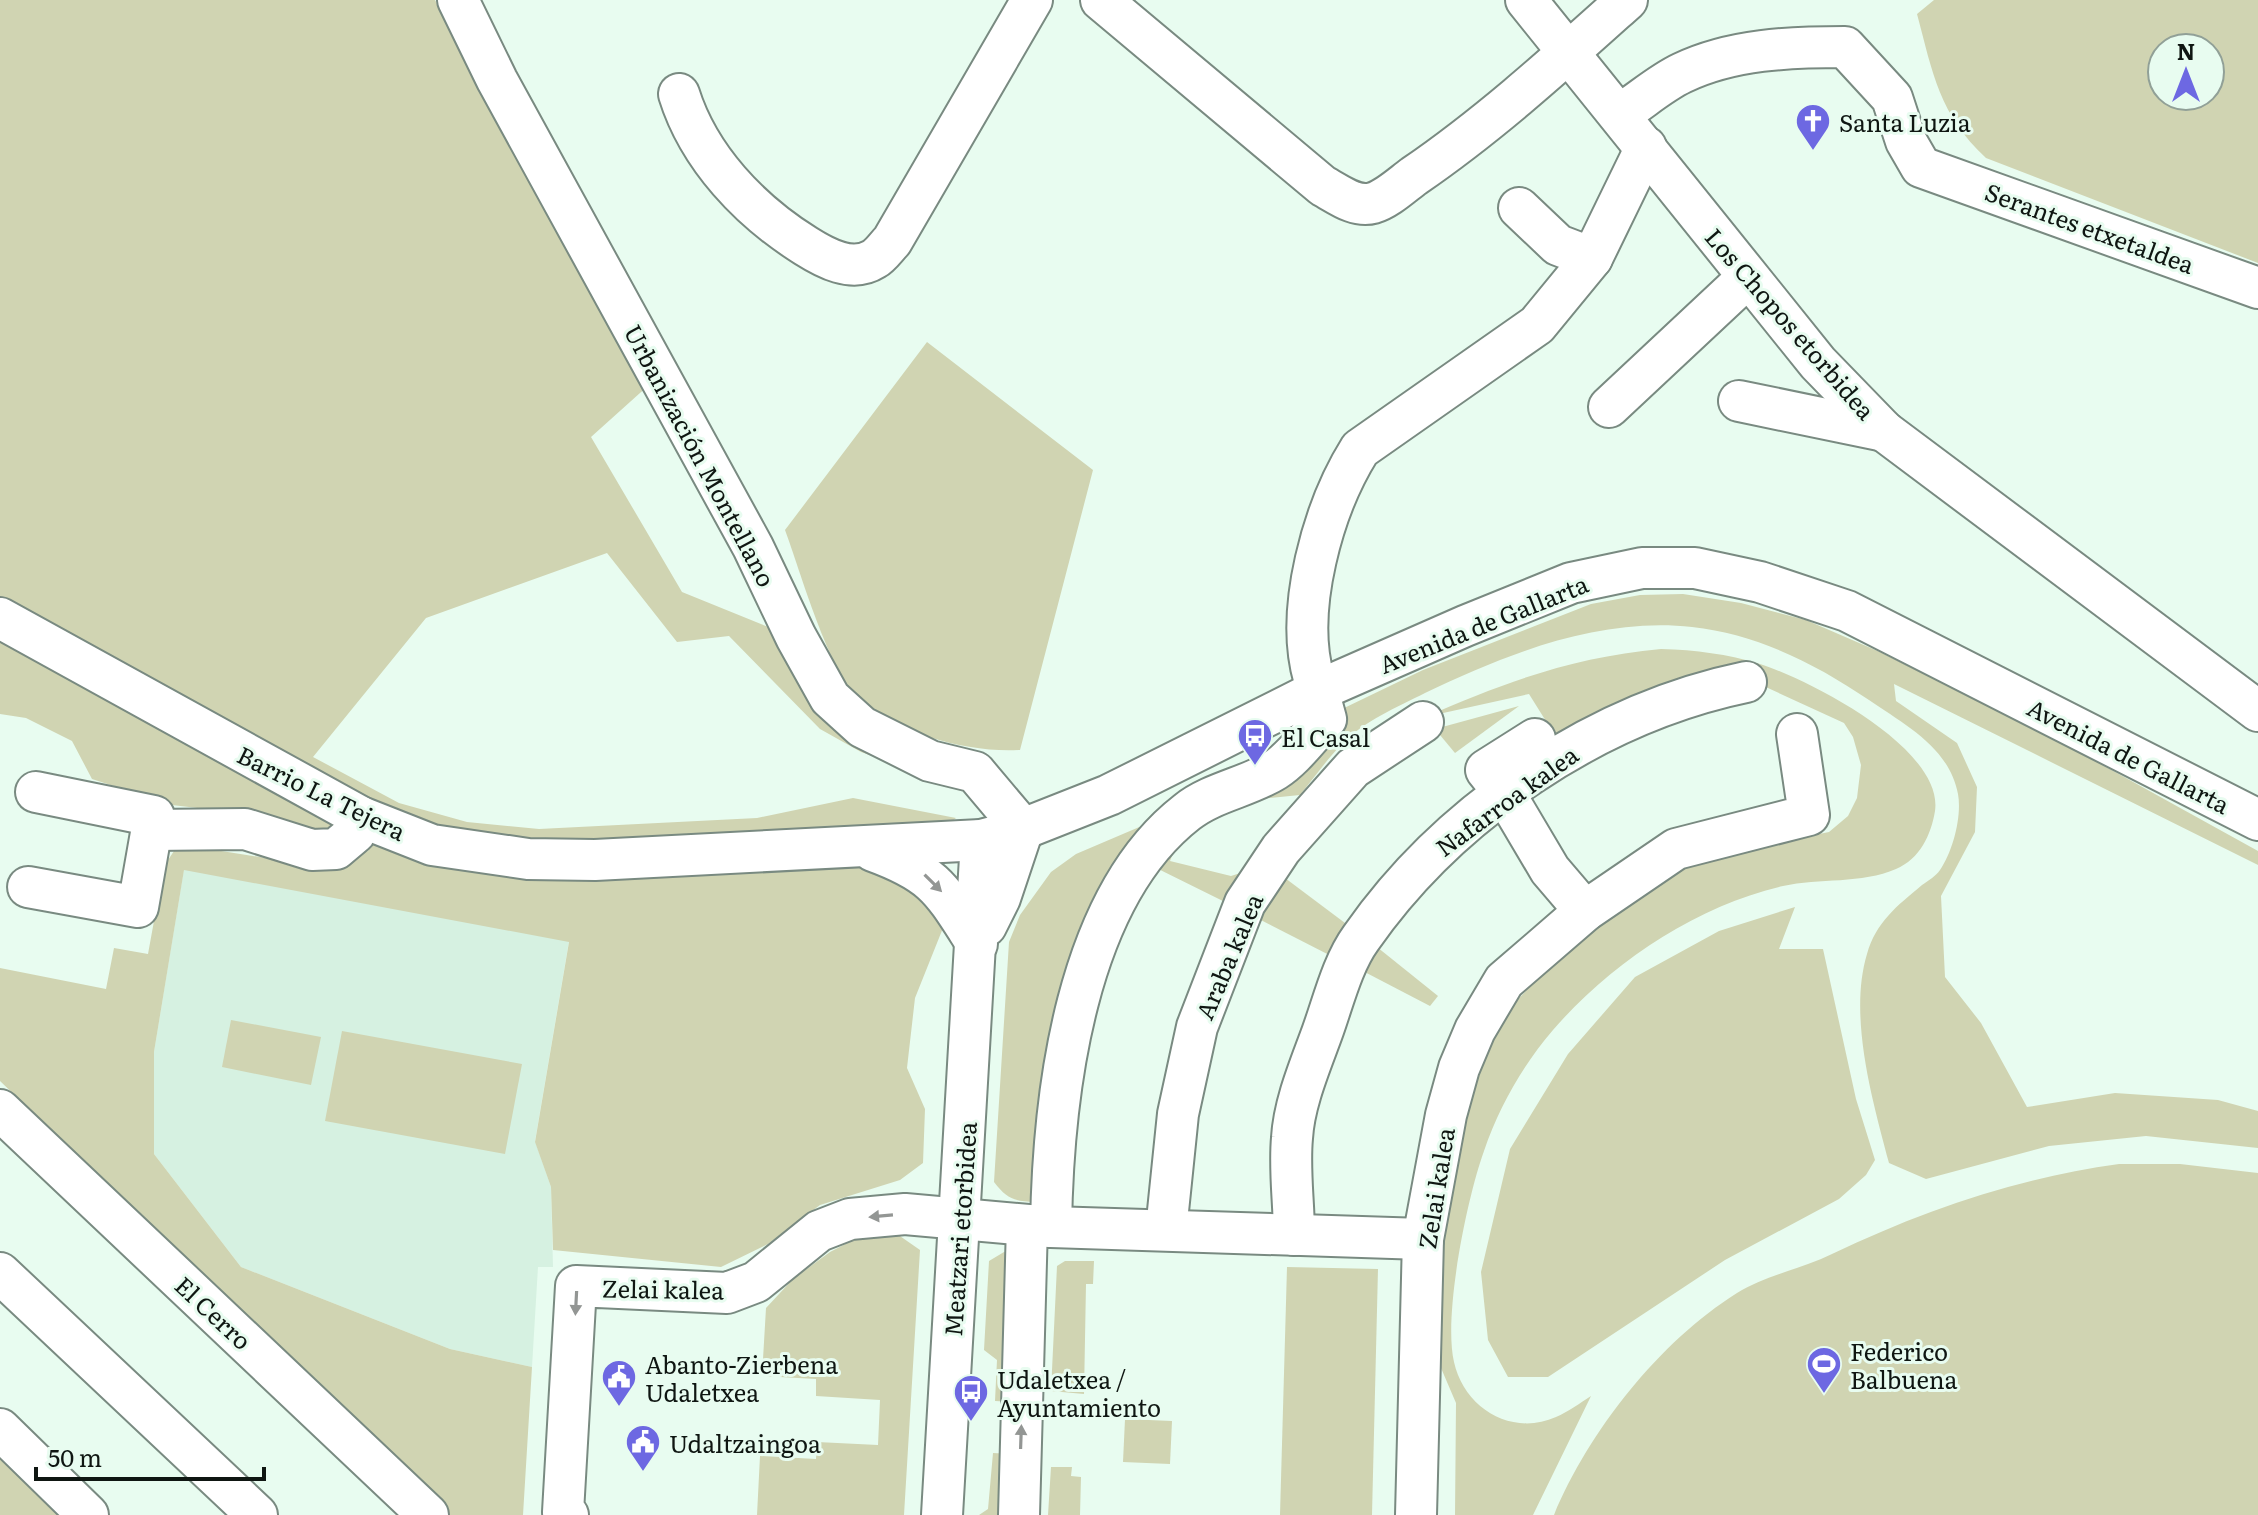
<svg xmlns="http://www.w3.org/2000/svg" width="2258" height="1515" viewBox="0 0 2258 1515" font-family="Literata,serif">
	<rect width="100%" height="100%" fill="#e8fcf0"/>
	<path fill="#d6f1e1" d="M 184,869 L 569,941 L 535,1141 L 551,1187 L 553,1267 L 538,1267 L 532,1367 L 450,1349 L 241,1267 L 154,1154 L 154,1052 Z"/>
	<g fill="#d0d4b2" fill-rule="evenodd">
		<path d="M 0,0 L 435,0 L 650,384 L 591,437 L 682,592 L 778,631 L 945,782 L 861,752 L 820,729 L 729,636 L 677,642 L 607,553 L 426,618 L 313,757 L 399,803 L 467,822 L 539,829 L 757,818 L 853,798 L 956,818 L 945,827 L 922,894 L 943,928 L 915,998 L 907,1068 L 925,1109 L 923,1163 L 900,1180 L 820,1205 L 768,1244 L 721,1267 L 553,1250 L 551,1187 L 535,1142 L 569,942 L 184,870 L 154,1052 L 154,1154 L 241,1267 L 450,1349 L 532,1367 L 523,1515 L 449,1515 L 0,1081 L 0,968 L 106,989 L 114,948 L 148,954 L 164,866 L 174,851 L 190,846 L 279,860 L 369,851 L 335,831 L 325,840 L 240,813 L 172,805 L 92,779 L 72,741 L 26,718 L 0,714 Z"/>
		<path d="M 1934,0 L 2258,0 L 2258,263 L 1986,158 C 1939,114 1933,74 1917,14 ZM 2210,48 L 2210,96 L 2162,96 L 2162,48 Z"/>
		<path d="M 927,342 L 1093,470 L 1020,750 C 967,753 900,734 859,699 C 829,673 800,570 785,530 Z"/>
		<path d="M 1683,594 L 1741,603 L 1806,620 L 1880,652 L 2079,752 L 2258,851 L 2258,865 L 1894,684 L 1896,701 L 1957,743 L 1977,787 L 1975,832 L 1941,896 L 1945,977 L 1981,1023 L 2027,1107 L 2115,1093 L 2218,1100 L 2258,1111 L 2258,1148 L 2146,1136 L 2049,1146 L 1926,1179 L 1889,1163 C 1873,1102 1848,1017 1867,954 C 1876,922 1897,906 1922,885 C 1928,881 1936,876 1940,870 C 1953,851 1962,816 1958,794 C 1949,747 1905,725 1869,700 C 1816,664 1757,634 1692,627 C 1598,617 1507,654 1425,693 C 1397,707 1364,721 1342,744 C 1327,759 1314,778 1300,795 L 1230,802 L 1340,710 L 1423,670 L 1591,604 L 1640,595 Z"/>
		<path d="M 1661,649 C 1696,650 1727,654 1760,664 C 1810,680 1944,749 1935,811 C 1931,835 1920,859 1896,869 C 1862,884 1819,878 1783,886 C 1696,906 1611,963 1553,1030 C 1523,1065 1499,1107 1484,1151 C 1467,1198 1443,1315 1454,1362 C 1464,1408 1512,1437 1556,1417 C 1568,1412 1580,1403 1591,1396 L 1533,1515 L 1455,1515 L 1456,1403 L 1438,1361 L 1439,1278 L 1451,1163 L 1475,1076 L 1498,1021 L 1569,944 L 1688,861 L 1829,832 L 1848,816 L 1857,798 L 1861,765 L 1853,737 L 1844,723 L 1746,678 L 1559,742 L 1529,694 L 1425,717 C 1505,682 1574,657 1661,649 Z"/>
		<path d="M 1519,706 L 1455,753 L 1435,729 Z"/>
		<path d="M 1144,825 L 1179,838 L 1170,861 L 1231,876 L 1256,868 L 1233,906 L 1134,857 L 1035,1202 C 1014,1201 1007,1199 994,1182 L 1009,942 L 1020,915 L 1051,872 L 1076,854 Z"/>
		<path d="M 1277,872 L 1357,932 L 1339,960 L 1251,915 Z"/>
		<path d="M 1795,907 L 1779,949 L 1823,949 L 1856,1099 L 1875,1160 L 1866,1175 L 1839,1199 L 1725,1260 L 1548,1377 L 1508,1377 L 1488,1340 L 1481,1272 L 1510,1149 L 1568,1054 L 1635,977 L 1719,931 Z"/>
		<path d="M 1372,943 L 1438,996 L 1430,1006 L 1357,968 Z"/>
		<path d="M 231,1020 L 321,1037 L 311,1085 L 222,1067 Z"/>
		<path d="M 342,1031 L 522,1064 L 505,1154 L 325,1121 Z"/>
		<path d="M 2119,1164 L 2180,1164 L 2258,1173 L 2258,1515 L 1554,1515 C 1589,1431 1659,1342 1737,1293 C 1766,1275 1801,1269 1832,1254 C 1924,1210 2017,1178 2119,1164 Z"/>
		<path d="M 897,1234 L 920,1250 L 904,1515 L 757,1515 L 760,1456 L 816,1459 L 817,1442 L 878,1445 L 880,1400 L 816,1396 L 816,1379 L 762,1376 L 766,1308 L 793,1279 L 830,1252 L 859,1237 Z"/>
		<path d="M 1004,1252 L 1019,1253 L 1013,1402 L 995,1401 L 997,1360 L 984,1350 L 989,1261 Z"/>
		<path d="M 1065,1261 L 1094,1261 L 1093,1284 L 1086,1284 L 1084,1394 L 1051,1391 L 1057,1266 Z"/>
		<path d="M 1287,1267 L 1378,1269 L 1372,1515 L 1280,1515 Z"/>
		<path d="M 1125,1419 L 1172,1421 L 1170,1464 L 1123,1462 Z"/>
		<path d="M 0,1444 L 74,1515 L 0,1515 Z"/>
		<path d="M 993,1453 L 1012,1454 L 1010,1515 L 979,1515 L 988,1509 Z"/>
		<path d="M 1051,1467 L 1072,1467 L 1071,1476 L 1081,1477 L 1080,1515 L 1048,1515 Z"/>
	</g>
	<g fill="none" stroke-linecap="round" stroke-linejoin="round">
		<defs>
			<g id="minor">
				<path d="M 458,0 L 497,80 L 753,547 L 796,637 L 830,698 L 862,727 L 930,761 L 975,772 L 1023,829"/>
				<path d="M 1101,0 L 1323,186 C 1338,194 1355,208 1373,203 C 1387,199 1403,184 1414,176 C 1490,124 1559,61 1627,0"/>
				<path d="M 1526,0 L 1818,363 L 1884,431 L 2258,711"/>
				<path d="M 679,94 C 699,158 750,211 806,246 C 825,258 852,273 874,259 C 881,255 886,247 892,241 L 1032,0"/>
				<path d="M 1620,114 C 1641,101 1659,84 1682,73 C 1732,49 1790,47 1845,47 L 1892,98 L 1906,141 L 1921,167 L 2258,288"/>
				<path d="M 1519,208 L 1558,245 L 1592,258"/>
				<path d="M 1739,401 L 1884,431"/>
				<path d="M 1609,407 L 1748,277"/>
				<path d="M 0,618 L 361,817 L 432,845 L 528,859 L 595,860 L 981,840 L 1023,829 L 1109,795 L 1317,691 L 1465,626 L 1571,583 L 1642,568 L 1695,568 L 1760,582 L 1847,611 L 2258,820"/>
				<path d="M 1314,679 C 1294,610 1323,508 1360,449 L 1537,325 L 1592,258 L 1646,147"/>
				<path d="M 1535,739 L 1486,770 L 1505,794 L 1550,870 L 1585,911"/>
				<path d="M 152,830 L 245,829 L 312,850 L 336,849 L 355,833 L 361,817"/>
				<path d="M 873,851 C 936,874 942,890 977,944"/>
				<path d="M 28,887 L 138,907 L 154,816 L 36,792"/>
				<path d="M 986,926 L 1000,898 L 1023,829"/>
				<path d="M 0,1110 L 428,1515"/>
				<path d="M 1168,1211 L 1178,1114 L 1197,1027 L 1245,903 L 1281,849 L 1353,768 L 1423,722"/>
				<path d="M 1051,1227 C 1053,1095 1075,899 1187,812 C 1212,792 1248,787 1275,770 C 1294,758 1310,735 1326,719 L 1323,708"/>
				<path d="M 1294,1235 C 1294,1203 1289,1170 1292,1138 C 1294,1103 1310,1066 1322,1033 C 1333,1003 1342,964 1361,938 C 1449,812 1596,713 1746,682"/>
				<path d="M 0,1273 L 257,1515"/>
				<path d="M 0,1429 L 88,1515"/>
				<path d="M 568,1515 L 563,1512 L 576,1286 L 727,1293 L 756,1282 L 819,1231 L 850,1219 L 905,1214 L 1051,1227 L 1423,1239"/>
				<path d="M 942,1515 L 981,840"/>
				<path d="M 1019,1515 L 1027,1225"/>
				<path d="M 1416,1515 L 1423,1239 L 1446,1115 L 1459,1068 L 1475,1030 L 1504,981 L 1585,911 L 1676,849 L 1809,815 L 1797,734"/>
			</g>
		</defs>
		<use href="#minor" stroke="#798a81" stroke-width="44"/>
		<use href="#minor" stroke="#fff" stroke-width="40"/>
	</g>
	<defs><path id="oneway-solid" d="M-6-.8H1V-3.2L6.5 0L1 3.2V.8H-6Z" transform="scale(2)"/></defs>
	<g fill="#939694">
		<use href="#oneway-solid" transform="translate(933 883) rotate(45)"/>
		<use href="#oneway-solid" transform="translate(881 1216) rotate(175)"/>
		<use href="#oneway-solid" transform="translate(576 1303) rotate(93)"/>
		<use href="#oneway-solid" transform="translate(1021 1437) rotate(-88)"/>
	</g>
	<defs>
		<symbol id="church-pin" viewBox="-11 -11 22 30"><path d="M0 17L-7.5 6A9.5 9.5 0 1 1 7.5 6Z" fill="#6d68e2" stroke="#e8fcf0"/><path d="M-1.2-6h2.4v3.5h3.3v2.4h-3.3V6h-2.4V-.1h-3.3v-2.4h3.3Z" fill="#fff"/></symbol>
		<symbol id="bus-pin" viewBox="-11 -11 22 30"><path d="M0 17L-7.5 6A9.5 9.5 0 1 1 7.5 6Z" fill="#6d68e2" stroke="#e8fcf0"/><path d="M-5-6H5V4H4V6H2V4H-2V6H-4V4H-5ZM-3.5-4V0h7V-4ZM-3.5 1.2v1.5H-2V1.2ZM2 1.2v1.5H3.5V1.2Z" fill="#fff"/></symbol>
		<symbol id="stadium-pin" viewBox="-11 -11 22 30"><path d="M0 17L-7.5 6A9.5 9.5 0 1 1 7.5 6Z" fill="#6d68e2" stroke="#e8fcf0"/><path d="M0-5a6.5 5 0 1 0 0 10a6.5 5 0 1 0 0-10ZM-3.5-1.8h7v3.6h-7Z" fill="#fff"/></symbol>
		<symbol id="civic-pin" viewBox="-11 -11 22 30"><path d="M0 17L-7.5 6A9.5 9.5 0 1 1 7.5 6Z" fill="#6d68e2" stroke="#e8fcf0"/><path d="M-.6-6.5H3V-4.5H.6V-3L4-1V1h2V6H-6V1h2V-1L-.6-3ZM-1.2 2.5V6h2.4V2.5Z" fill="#fff"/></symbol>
	</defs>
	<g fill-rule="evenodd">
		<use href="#church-pin" x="1793" y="101" width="40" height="54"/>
		<use href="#bus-pin" x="1235" y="716" width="40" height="54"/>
		<use href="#stadium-pin" x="1804" y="1344" width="40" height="54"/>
		<use href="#civic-pin" x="599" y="1357" width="40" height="54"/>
		<use href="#bus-pin" x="951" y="1372" width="40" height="54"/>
		<use href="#civic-pin" x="623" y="1422" width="40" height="54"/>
	</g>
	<g text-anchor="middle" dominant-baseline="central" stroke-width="6" stroke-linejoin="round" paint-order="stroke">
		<g font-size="24" fill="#0f1612" stroke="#e8fcf0" text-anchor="start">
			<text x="1839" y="121">Santa Luzia</text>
			<text x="1281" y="736">El Casal</text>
			<text x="1850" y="1350">Federico<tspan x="1850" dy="28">Balbuena</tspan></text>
			<text x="645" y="1363">Abanto-Zierbena<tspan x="645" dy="28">Udaletxea</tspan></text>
			<text x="997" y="1378">Udaletxea /<tspan x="997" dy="28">Ayuntamiento</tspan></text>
			<text x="669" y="1442">Udaltzaingoa</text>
		</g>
		<g font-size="24" fill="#0f1612" stroke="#e8fcf0">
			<text transform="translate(2090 227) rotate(20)">Serantes etxetaldea</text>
			<text transform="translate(1791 323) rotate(49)">Los Chopos etorbidea</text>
			<text transform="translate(701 455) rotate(62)">Urbanización Montellano</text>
			<text transform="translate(1483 623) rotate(-22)">Avenida de Gallarta</text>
			<text transform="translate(2129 755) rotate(27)">Avenida de Gallarta</text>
			<text transform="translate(322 792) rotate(26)">Barrio La Tejera</text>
			<text transform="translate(1506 800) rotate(-36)">Nafarroa kalea</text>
			<text transform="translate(1228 956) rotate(-67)">Araba kalea</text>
			<text transform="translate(1435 1188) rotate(-81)">Zelai kalea</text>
			<text transform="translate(959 1229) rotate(-86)">Meatzari etorbidea</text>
			<text transform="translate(663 1288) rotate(1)">Zelai kalea</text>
			<text transform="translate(214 1312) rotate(43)">El Cerro</text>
		</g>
	</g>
	<g transform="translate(2186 72)"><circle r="38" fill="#e8fcf0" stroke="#91a097" stroke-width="2"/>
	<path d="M0-6L14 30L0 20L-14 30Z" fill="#6d68e2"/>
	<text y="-12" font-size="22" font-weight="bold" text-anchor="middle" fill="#0f1612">N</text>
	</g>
	<path d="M36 1467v12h228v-12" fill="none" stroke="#0f1612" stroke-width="4"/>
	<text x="48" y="1467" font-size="24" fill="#0f1612" stroke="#e8fcf0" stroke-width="6" paint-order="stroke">50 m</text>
</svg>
